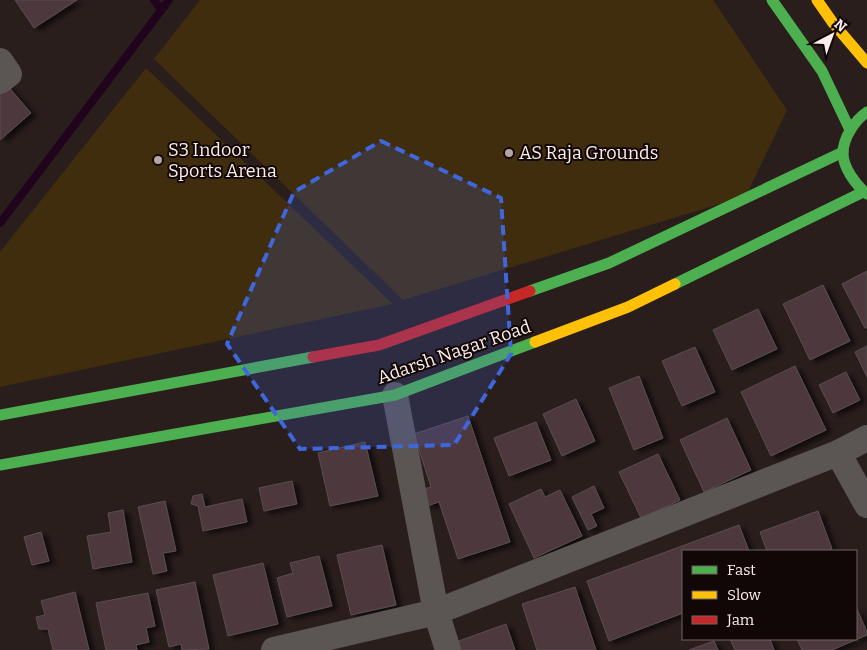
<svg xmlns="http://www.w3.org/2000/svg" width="867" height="650" viewBox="0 0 867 650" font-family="Bitter,serif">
	<defs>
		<filter id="shadow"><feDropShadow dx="5.5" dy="3" stdDeviation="2.5" flood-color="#0009"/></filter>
	</defs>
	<rect width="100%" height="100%" fill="#2a1e1d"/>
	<g fill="#3f2d0e">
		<path d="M 200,0 L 713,0 L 787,110 L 746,196 L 403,300 L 154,59 Z"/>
		<path d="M 146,68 L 393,304 L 0,387 L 0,252 Z"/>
	</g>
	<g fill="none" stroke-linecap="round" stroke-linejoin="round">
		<g stroke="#20031c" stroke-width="8">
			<path d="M 154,0 L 161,9"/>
			<path d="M 0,223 L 169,0"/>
		</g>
	</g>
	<g fill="#4d373c" stroke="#594e4f" filter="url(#shadow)">
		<path d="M 15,0 L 77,0 L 34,28 Z"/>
		<path d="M 6,84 L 31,113 L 0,140 L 0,89 Z"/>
		<path d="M 867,271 L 867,328 L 865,328 L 842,284 Z"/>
		<path d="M 823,285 L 850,341 L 810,360 L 783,304 Z"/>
		<path d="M 758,309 L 777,349 L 732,370 L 713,330 Z"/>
		<path d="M 867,346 L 867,377 L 855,352 Z"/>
		<path d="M 695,347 L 715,392 L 682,406 L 662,361 Z"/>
		<path d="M 795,366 L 826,430 L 771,456 L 741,392 Z"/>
		<path d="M 846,372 L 860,400 L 833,413 L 819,385 Z"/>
		<path d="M 639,376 L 663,438 L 634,450 L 609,388 Z"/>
		<path d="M 576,399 L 595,441 L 562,456 L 543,414 Z"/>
		<path d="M 468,416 L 510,542 L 458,559 L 439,502 L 427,506 L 421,490 L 431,487 L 414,434 Z"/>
		<path d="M 727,418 L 751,470 L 704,492 L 680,440 Z"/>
		<path d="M 536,422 L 551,460 L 509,476 L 494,438 Z"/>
		<path d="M 365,442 L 378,496 L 330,506 L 318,453 Z"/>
		<path d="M 658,454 L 680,500 L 641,518 L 619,472 Z"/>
		<path d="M 292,481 L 297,504 L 264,511 L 259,488 Z"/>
		<path d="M 594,486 L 604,508 L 591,514 L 597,526 L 588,530 L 572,497 Z"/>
		<path d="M 541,489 L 545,497 L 560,490 L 582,536 L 534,558 L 509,504 Z"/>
		<path d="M 202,494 L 205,507 L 242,499 L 247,522 L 203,531 L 198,506 L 191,504 L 193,496 Z"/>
		<path d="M 165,501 L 176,551 L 163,553 L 167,571 L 153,574 L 138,507 Z"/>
		<path d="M 123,510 L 132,562 L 93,569 L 87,536 L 111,532 L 108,513 Z"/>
		<path d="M 818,511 L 832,549 L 826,551 L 767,551 L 760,532 Z"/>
		<path d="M 739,525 L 749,551 L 683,551 L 683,613 L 609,641 L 587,581 Z"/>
		<path d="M 41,532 L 49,561 L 32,565 L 24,537 Z"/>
		<path d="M 382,545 L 396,605 L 351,615 L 337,555 Z"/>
		<path d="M 319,556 L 332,606 L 287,617 L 277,578 L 293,573 L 290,563 Z"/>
		<path d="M 263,563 L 278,624 L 228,636 L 213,575 Z"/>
		<path d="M 195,582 L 209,649 L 182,650 L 181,644 L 169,647 L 156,590 Z"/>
		<path d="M 575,587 L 596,650 L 537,650 L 522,604 Z"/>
		<path d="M 75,592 L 89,650 L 53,650 L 48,629 L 39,629 L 36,617 L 45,615 L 41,601 Z"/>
		<path d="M 148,593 L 155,626 L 146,628 L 149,642 L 136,645 L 137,650 L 106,650 L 96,603 Z"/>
		<path d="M 856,607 L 867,632 L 867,635 L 832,650 L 802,650 L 797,639 L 856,639 Z"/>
		<path d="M 506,624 L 515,650 L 459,650 L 456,642 Z"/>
		<path d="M 730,639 L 770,639 L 774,650 L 735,650 Z"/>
		<path d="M 714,641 L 718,650 L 689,650 Z"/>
	</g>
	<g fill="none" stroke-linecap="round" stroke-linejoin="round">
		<g stroke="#5b5553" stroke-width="26">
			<path d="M 0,61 L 9,74 L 0,81"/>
			<path d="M 395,395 L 436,612 L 448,650"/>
			<path d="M 838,453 L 867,505"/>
			<path d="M 274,650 L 436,612 L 838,453 L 867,438"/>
		</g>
		<g stroke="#4caf50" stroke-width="11">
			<path d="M 772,0 L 822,71 L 850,130"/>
			<path d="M 867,112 C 855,120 843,138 843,153 C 843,168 856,185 867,194"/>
			<path d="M 675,284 L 863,192"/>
			<path d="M 530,291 L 609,263 L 843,152"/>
			<path d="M 0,415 L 313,357"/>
			<path d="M 0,465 L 395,395 L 535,342"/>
		</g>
		<g stroke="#ffc107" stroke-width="11">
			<path d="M 817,0 L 833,23 L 867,63"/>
			<path d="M 535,342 L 628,307 L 675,284"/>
		</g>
		<path stroke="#c62828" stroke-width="11" d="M 313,357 L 379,345 L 530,291"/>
	</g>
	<path fill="#3f66db" fill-opacity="0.2" stroke="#3f66db" stroke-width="4" stroke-dasharray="10 6" stroke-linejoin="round" d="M 381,141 L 501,198 L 511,354 L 454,445 L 300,449 L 227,344 L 294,192 Z"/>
	<g fill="#b4a5a3" stroke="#110706" stroke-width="2">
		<circle cx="509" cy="153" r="5"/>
		<circle cx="158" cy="160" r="5"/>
	</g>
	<g text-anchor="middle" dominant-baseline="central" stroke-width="4" stroke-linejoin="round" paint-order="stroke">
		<g font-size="18" fill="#feeeeb" stroke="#110706" text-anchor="start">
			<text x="168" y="150">S3 Indoor<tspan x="168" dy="21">Sports Arena</tspan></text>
			<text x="519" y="153">AS Raja Grounds</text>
		</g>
		<g font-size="18" fill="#feeeeb" stroke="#110706">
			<text transform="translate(454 352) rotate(-19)">Adarsh Nagar Road</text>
		</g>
	</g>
	<rect x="682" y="550" width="175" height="90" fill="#110706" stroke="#706362"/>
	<rect x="692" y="566" width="25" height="8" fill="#4caf50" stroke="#706362"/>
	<text x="727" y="575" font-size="15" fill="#feeeeb">Fast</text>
	<rect x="692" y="591" width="25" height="8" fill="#ffc107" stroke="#706362"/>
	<text x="727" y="600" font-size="15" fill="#feeeeb">Slow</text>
	<rect x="692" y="616" width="25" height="8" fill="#c62828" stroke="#706362"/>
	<text x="727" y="625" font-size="15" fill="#feeeeb">Jam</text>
	<g transform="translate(832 35) rotate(41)" stroke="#110706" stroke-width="4" paint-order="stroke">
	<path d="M0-4L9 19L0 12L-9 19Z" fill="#feeeeb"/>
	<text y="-8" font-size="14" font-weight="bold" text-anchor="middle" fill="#feeeeb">N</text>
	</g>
</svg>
